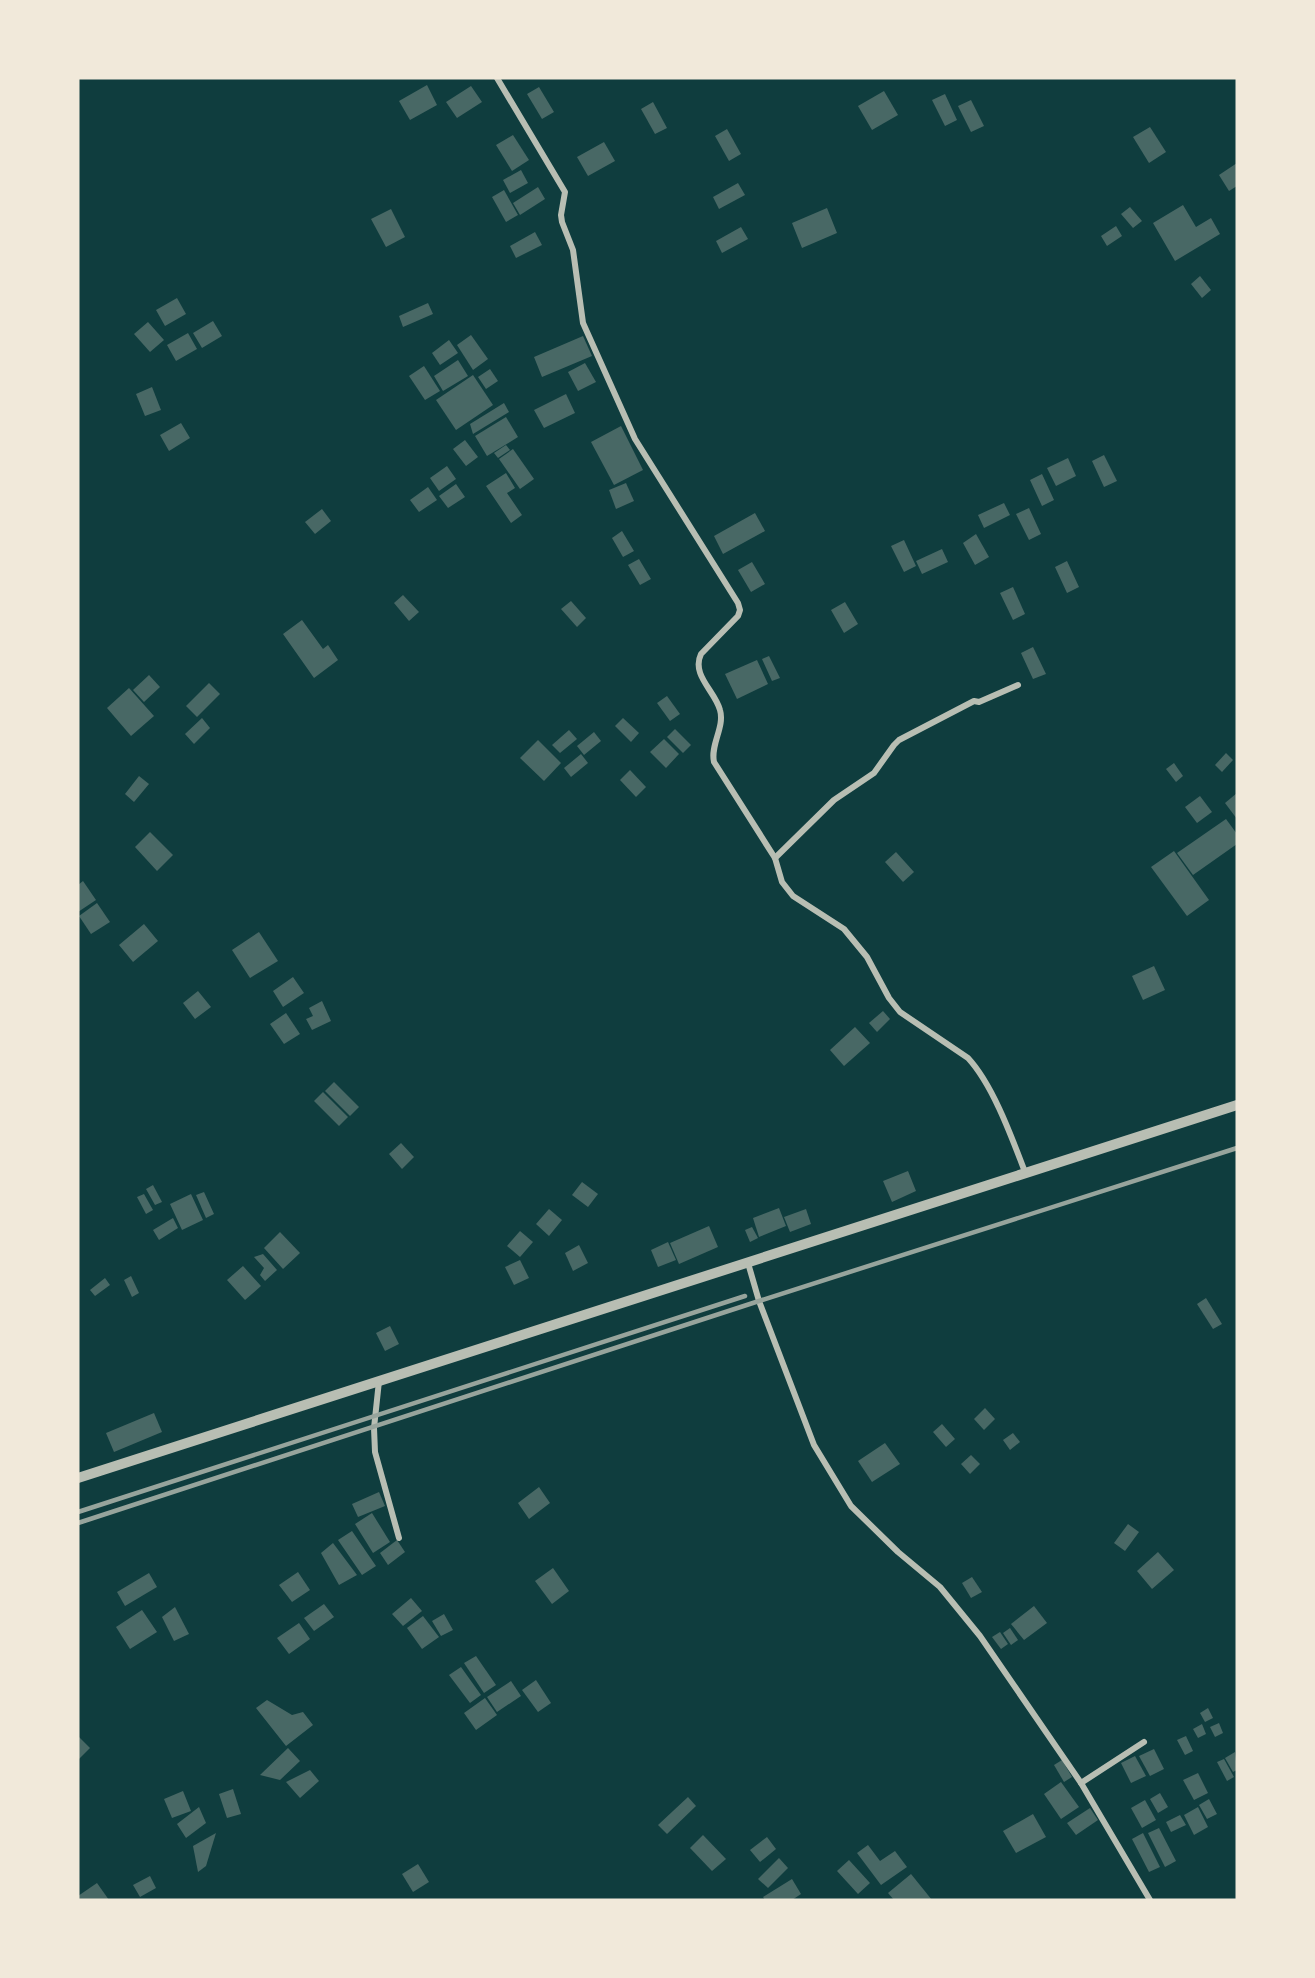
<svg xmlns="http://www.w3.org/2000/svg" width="1315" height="1978" viewBox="0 0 1315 1978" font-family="'DM Sans',sans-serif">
	<rect width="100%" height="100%" fill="#0f3d3e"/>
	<g fill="#486865">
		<path d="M 427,85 L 437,105 L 410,120 L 399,101 Z"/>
		<path d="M 471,86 L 482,102 L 457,118 L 446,102 Z"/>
		<path d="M 539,87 L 554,112 L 542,119 L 527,94 Z"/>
		<path d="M 884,91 L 898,115 L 872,130 L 858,106 Z"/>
		<path d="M 945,94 L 957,120 L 945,126 L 932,100 Z"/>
		<path d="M 971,100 L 984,126 L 971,132 L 958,106 Z"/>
		<path d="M 653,102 L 667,128 L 655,134 L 641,109 Z"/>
		<path d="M 1150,127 L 1166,152 L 1149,163 L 1133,137 Z"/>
		<path d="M 727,129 L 741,154 L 729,161 L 715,136 Z"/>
		<path d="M 513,135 L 529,160 L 512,171 L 496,145 Z"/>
		<path d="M 604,142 L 615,161 L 588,176 L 577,157 Z"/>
		<path d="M 1237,163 L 1237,186 L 1229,191 L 1219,175 Z"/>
		<path d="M 521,170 L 528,183 L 510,193 L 503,180 Z"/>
		<path d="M 738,183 L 745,195 L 719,209 L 713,197 Z"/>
		<path d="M 538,187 L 545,199 L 520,215 L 513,203 Z"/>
		<path d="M 504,190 L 518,215 L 506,222 L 492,197 Z"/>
		<path d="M 1183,205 L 1196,227 L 1211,218 L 1220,234 L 1175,261 L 1153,223 Z"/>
		<path d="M 1130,207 L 1142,221 L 1133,228 L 1121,214 Z"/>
		<path d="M 827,208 L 837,233 L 802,248 L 792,223 Z"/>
		<path d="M 391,209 L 405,237 L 386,247 L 371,219 Z"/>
		<path d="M 1116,226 L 1122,236 L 1107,246 L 1101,236 Z"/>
		<path d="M 741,227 L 748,239 L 722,253 L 716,241 Z"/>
		<path d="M 535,232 L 542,245 L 516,258 L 510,246 Z"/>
		<path d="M 1200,276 L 1211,290 L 1202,298 L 1191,284 Z"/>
		<path d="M 177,298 L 186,314 L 165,326 L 156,310 Z"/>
		<path d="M 428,303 L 433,314 L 403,327 L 399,316 Z"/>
		<path d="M 213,321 L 222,336 L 202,348 L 193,333 Z"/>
		<path d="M 148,322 L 164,340 L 150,352 L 134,334 Z"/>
		<path d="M 188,333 L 197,349 L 176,361 L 167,345 Z"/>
		<path d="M 471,335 L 488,359 L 473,370 L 457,345 Z"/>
		<path d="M 583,336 L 592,356 L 542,377 L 534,357 Z"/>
		<path d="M 449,340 L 458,353 L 440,365 L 432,353 Z"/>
		<path d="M 458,360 L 468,376 L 443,391 L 434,376 Z"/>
		<path d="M 585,363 L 596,382 L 578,391 L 568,372 Z"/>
		<path d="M 424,366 L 440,391 L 425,400 L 409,376 Z"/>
		<path d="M 490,369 L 498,381 L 486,389 L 478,377 Z"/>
		<path d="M 473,375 L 493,405 L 456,430 L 436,400 Z"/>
		<path d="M 152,387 L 161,410 L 145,416 L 136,394 Z"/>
		<path d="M 566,394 L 575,413 L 544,428 L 534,410 Z"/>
		<path d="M 504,403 L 509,412 L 473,434 L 470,424 Z"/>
		<path d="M 506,417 L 518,437 L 487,456 L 475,436 Z"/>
		<path d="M 181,423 L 190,438 L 169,451 L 160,435 Z"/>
		<path d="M 621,426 L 643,470 L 614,485 L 591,442 Z"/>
		<path d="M 465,440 L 478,457 L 466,466 L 453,449 Z"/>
		<path d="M 506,445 L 510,450 L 498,458 L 494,453 Z"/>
		<path d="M 513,449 L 534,479 L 520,489 L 499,459 Z"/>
		<path d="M 1104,455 L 1117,481 L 1104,487 L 1092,461 Z"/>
		<path d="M 1068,458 L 1076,476 L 1056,486 L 1047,468 Z"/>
		<path d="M 447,466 L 456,479 L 439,491 L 430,478 Z"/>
		<path d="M 506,473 L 515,488 L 507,493 L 522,515 L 511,523 L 486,486 Z"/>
		<path d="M 1042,474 L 1054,500 L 1042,506 L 1030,480 Z"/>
		<path d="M 626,483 L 634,501 L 616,509 L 609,490 Z"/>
		<path d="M 456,484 L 465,497 L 448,508 L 439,496 Z"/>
		<path d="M 428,487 L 437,500 L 419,512 L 410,500 Z"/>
		<path d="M 1004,503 L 1010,515 L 984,528 L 978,515 Z"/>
		<path d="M 1029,508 L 1041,534 L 1029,540 L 1016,514 Z"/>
		<path d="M 322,509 L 331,521 L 315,534 L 305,522 Z"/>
		<path d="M 755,513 L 765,531 L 723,554 L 714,536 Z"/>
		<path d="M 622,531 L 634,551 L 623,557 L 612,538 Z"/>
		<path d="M 976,534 L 989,557 L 975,565 L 963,543 Z"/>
		<path d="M 904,540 L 916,566 L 904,572 L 891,546 Z"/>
		<path d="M 942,549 L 948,562 L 922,574 L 916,561 Z"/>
		<path d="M 639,559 L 651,579 L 640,585 L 628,565 Z"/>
		<path d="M 1067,561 L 1079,587 L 1067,593 L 1055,567 Z"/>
		<path d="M 752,562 L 765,584 L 751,592 L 738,570 Z"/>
		<path d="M 1013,587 L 1025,614 L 1013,620 L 1000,593 Z"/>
		<path d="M 403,595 L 419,612 L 409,621 L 394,603 Z"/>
		<path d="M 571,601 L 586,618 L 577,627 L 561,609 Z"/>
		<path d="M 845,602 L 858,624 L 844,633 L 831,610 Z"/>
		<path d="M 302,620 L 323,649 L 328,645 L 338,660 L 314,678 L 283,634 Z"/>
		<path d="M 1033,647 L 1046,674 L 1033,679 L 1021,653 Z"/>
		<path d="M 769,656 L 780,678 L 772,681 L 762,659 Z"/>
		<path d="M 757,660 L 768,684 L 737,699 L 725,674 Z"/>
		<path d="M 149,675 L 160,687 L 144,702 L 133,690 Z"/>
		<path d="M 209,683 L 220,694 L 197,717 L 186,706 Z"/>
		<path d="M 129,688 L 154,716 L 131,736 L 107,708 Z"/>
		<path d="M 667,696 L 680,714 L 670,721 L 657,703 Z"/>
		<path d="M 202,718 L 210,728 L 194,744 L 185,734 Z"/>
		<path d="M 623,718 L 639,733 L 631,742 L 615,726 Z"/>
		<path d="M 675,729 L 691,745 L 683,753 L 667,737 Z"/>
		<path d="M 569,730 L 577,739 L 560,753 L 552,745 Z"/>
		<path d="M 594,732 L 601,741 L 584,755 L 577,746 Z"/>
		<path d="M 664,739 L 679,754 L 666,768 L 650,752 Z"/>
		<path d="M 538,740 L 561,763 L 544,781 L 520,758 Z"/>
		<path d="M 1226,753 L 1233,760 L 1222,772 L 1215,765 Z"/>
		<path d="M 581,754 L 588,763 L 571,777 L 564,768 Z"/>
		<path d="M 1174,763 L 1183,776 L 1176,782 L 1166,769 Z"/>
		<path d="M 630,770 L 646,787 L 636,797 L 620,780 Z"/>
		<path d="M 139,776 L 149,784 L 134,802 L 125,794 Z"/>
		<path d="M 1237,793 L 1237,819 L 1225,803 Z"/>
		<path d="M 1200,796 L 1212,812 L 1197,823 L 1185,807 Z"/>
		<path d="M 1226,819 L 1237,834 L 1237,844 L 1193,875 L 1177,853 Z"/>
		<path d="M 150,832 L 173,855 L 157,871 L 135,847 Z"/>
		<path d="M 1174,851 L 1209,900 L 1187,916 L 1151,867 Z"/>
		<path d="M 896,852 L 914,872 L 903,882 L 885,862 Z"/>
		<path d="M 83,881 L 96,900 L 78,912 L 78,885 Z"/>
		<path d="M 97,903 L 110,922 L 91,934 L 79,916 Z"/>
		<path d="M 144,924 L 158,941 L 133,962 L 119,945 Z"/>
		<path d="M 259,932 L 278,961 L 250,978 L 232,950 Z"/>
		<path d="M 1154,966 L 1165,990 L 1143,1000 L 1132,976 Z"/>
		<path d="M 293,977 L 304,993 L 283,1007 L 273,991 Z"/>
		<path d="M 198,991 L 211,1007 L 195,1019 L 183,1003 Z"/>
		<path d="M 322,1001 L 331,1021 L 312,1030 L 306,1019 L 313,1016 L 309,1008 Z"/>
		<path d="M 883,1011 L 890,1019 L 877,1032 L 869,1023 Z"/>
		<path d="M 286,1013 L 300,1034 L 284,1044 L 270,1024 Z"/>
		<path d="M 855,1027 L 870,1043 L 844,1066 L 830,1050 Z"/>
		<path d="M 334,1082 L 359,1107 L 350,1116 L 325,1091 Z"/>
		<path d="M 323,1092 L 348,1117 L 339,1126 L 314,1101 Z"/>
		<path d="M 401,1143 L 414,1157 L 402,1169 L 389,1154 Z"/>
		<path d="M 908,1171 L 916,1191 L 892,1202 L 883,1181 Z"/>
		<path d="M 582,1182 L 598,1194 L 588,1207 L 572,1195 Z"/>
		<path d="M 153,1185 L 162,1202 L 155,1205 L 146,1189 Z"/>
		<path d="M 204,1192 L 214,1214 L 206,1218 L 196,1195 Z"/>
		<path d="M 144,1194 L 153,1210 L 146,1214 L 137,1197 Z"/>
		<path d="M 191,1194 L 203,1220 L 182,1230 L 170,1204 Z"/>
		<path d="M 779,1208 L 786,1226 L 759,1237 L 753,1218 Z"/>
		<path d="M 549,1209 L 562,1220 L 549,1236 L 536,1224 Z"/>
		<path d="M 806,1209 L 811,1224 L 790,1232 L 784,1217 Z"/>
		<path d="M 173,1218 L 178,1228 L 159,1240 L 153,1230 Z"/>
		<path d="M 709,1226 L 718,1247 L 679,1264 L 670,1243 Z"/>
		<path d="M 752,1227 L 758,1238 L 750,1242 L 745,1230 Z"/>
		<path d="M 520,1231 L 533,1242 L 520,1257 L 507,1246 Z"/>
		<path d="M 280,1232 L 300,1253 L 283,1269 L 264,1248 Z"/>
		<path d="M 668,1242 L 676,1260 L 658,1267 L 651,1250 Z"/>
		<path d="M 579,1245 L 588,1263 L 573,1271 L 565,1253 Z"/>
		<path d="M 263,1254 L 277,1270 L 265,1281 L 260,1275 L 264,1268 L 254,1257 Z"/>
		<path d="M 520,1260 L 529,1278 L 514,1285 L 505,1267 Z"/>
		<path d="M 243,1266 L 261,1286 L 245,1300 L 227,1280 Z"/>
		<path d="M 131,1276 L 139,1293 L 132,1297 L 124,1280 Z"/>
		<path d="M 105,1278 L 110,1285 L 95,1296 L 90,1290 Z"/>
		<path d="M 1206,1298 L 1222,1324 L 1213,1329 L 1197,1304 Z"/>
		<path d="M 390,1326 L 399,1344 L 385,1351 L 376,1333 Z"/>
		<path d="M 985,1408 L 995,1419 L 984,1430 L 974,1419 Z"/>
		<path d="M 154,1413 L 162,1432 L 114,1452 L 106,1433 Z"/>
		<path d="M 942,1424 L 955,1439 L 946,1447 L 933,1432 Z"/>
		<path d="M 1013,1433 L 1020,1442 L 1010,1450 L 1003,1440 Z"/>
		<path d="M 885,1443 L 900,1464 L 872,1482 L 858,1461 Z"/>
		<path d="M 971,1455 L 980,1464 L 970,1474 L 961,1464 Z"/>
		<path d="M 539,1487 L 550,1503 L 529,1519 L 518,1503 Z"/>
		<path d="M 379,1492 L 385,1506 L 358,1517 L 352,1504 Z"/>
		<path d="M 372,1513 L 390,1542 L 373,1553 L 355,1524 Z"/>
		<path d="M 1128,1524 L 1139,1532 L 1125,1551 L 1114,1543 Z"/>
		<path d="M 352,1531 L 376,1566 L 362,1575 L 338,1540 Z"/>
		<path d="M 397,1540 L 405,1552 L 388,1565 L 380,1553 Z"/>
		<path d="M 333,1543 L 357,1575 L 339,1585 L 321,1553 Z"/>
		<path d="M 1158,1552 L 1174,1570 L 1152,1589 L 1137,1571 Z"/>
		<path d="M 553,1568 L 569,1591 L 552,1604 L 535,1581 Z"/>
		<path d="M 298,1572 L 310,1590 L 292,1602 L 279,1585 Z"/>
		<path d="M 149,1573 L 157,1587 L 125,1606 L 117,1592 Z"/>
		<path d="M 972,1577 L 982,1592 L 971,1598 L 962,1583 Z"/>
		<path d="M 411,1598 L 422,1611 L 403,1626 L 392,1614 Z"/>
		<path d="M 324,1604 L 334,1617 L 314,1631 L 304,1618 Z"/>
		<path d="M 1034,1606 L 1047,1623 L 1024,1640 L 1011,1624 Z"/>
		<path d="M 175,1607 L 189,1634 L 174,1641 L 162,1617 Z"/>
		<path d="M 142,1610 L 157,1632 L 130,1649 L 116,1627 Z"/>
		<path d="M 444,1614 L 453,1630 L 441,1636 L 432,1621 Z"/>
		<path d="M 423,1616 L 439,1637 L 422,1649 L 407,1628 Z"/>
		<path d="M 299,1623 L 310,1639 L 289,1654 L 277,1638 Z"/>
		<path d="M 1010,1628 L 1018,1640 L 1011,1645 L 1003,1633 Z"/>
		<path d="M 1000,1632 L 1008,1644 L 1001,1649 L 992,1637 Z"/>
		<path d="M 476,1656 L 496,1685 L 484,1693 L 464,1663 Z"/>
		<path d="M 461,1667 L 481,1695 L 470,1703 L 449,1675 Z"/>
		<path d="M 536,1680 L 551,1703 L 538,1712 L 522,1690 Z"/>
		<path d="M 511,1681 L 521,1696 L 497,1712 L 487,1697 Z"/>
		<path d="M 485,1698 L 497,1715 L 476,1730 L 464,1713 Z"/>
		<path d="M 267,1700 L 292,1715 L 303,1712 L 313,1725 L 286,1746 L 256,1708 Z"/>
		<path d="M 1208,1708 L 1213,1718 L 1205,1722 L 1200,1713 Z"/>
		<path d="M 1219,1723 L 1223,1733 L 1215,1737 L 1210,1727 Z"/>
		<path d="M 1202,1724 L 1206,1734 L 1198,1738 L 1193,1729 Z"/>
		<path d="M 78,1736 L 90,1748 L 78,1760 Z"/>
		<path d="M 1186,1736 L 1193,1751 L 1185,1755 L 1177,1740 Z"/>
		<path d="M 288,1748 L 300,1761 L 280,1780 L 260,1775 Z"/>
		<path d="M 1154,1749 L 1164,1769 L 1150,1776 L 1139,1756 Z"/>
		<path d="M 1235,1752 L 1237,1770 L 1233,1772 L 1225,1758 Z"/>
		<path d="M 1135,1756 L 1146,1776 L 1131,1783 L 1121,1763 Z"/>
		<path d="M 1224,1759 L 1234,1777 L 1227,1781 L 1217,1762 Z"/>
		<path d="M 1062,1760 L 1072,1777 L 1064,1782 L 1054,1765 Z"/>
		<path d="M 310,1770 L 319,1781 L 300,1798 L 286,1782 Z"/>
		<path d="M 1198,1773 L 1208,1793 L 1194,1800 L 1183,1780 Z"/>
		<path d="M 1061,1782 L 1079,1807 L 1061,1819 L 1044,1794 Z"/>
		<path d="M 233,1789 L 241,1814 L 227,1818 L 219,1794 Z"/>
		<path d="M 183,1791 L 191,1811 L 172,1818 L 164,1799 Z"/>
		<path d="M 1160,1793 L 1168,1807 L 1158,1813 L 1150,1799 Z"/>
		<path d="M 688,1797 L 696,1806 L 667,1834 L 658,1825 Z"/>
		<path d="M 1209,1799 L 1217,1814 L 1207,1819 L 1199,1805 Z"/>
		<path d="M 1145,1800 L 1156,1820 L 1142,1828 L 1131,1808 Z"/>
		<path d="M 199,1807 L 206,1823 L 186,1838 L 177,1824 Z"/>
		<path d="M 1198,1807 L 1208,1827 L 1194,1835 L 1184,1815 Z"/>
		<path d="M 1090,1808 L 1098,1820 L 1076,1835 L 1067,1823 Z"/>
		<path d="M 1033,1814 L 1046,1837 L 1016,1853 L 1003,1831 Z"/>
		<path d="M 1180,1815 L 1186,1825 L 1171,1832 L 1166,1822 Z"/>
		<path d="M 1159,1828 L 1176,1861 L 1165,1867 L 1148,1833 Z"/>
		<path d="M 216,1833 L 206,1866 L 198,1872 L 193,1846 Z"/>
		<path d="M 1143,1833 L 1160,1867 L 1149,1872 L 1132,1839 Z"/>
		<path d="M 703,1835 L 726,1859 L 712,1871 L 690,1848 Z"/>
		<path d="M 767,1837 L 776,1849 L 760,1862 L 750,1850 Z"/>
		<path d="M 868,1845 L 880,1861 L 895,1851 L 907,1867 L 881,1885 L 857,1853 Z"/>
		<path d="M 779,1858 L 788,1868 L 768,1888 L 758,1879 Z"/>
		<path d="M 849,1860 L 870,1883 L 858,1894 L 837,1871 Z"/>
		<path d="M 418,1864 L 429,1882 L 413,1892 L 402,1874 Z"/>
		<path d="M 911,1874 L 932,1900 L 894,1900 L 888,1893 Z"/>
		<path d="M 150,1876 L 156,1888 L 140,1897 L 133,1885 Z"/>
		<path d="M 792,1879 L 801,1894 L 792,1900 L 765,1900 L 763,1897 Z"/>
		<path d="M 97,1883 L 109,1900 L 78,1900 L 78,1896 Z"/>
	</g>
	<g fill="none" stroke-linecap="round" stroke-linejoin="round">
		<g stroke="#b8beb3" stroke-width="6">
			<path d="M 497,78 L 565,192 L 561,215 L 562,222 L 573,250 L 583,323 L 635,439 L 738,603 L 740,610 L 738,616 L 701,654 C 691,675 715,691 720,710 C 725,727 710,745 714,762 L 775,858 L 782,882 L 793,896 L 844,929 L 867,957 L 889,998 L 900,1012 L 968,1058 C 993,1085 1012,1138 1025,1172"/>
			<path d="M 775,858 L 834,800 L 874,773 L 894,745 L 899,740 L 974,701 L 979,702 L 1018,685"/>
			<path d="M 748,1263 L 759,1301 L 814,1445 L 851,1506 L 898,1552 L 940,1587 L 980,1636 L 1081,1783 L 1150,1900"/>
			<path d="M 379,1381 L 374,1428 L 375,1452 L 399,1538"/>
			<path d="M 1081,1783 L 1144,1742"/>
		</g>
		<path stroke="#b8beb3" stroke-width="10" d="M 78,1478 L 1237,1105"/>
		<g stroke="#97a49c" stroke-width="4.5">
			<path d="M 78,1512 L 745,1296"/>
			<path d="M 78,1523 L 759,1301 L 1237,1148"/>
		</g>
	</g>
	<rect width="1315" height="1978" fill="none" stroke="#f1e9da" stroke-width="159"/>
</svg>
